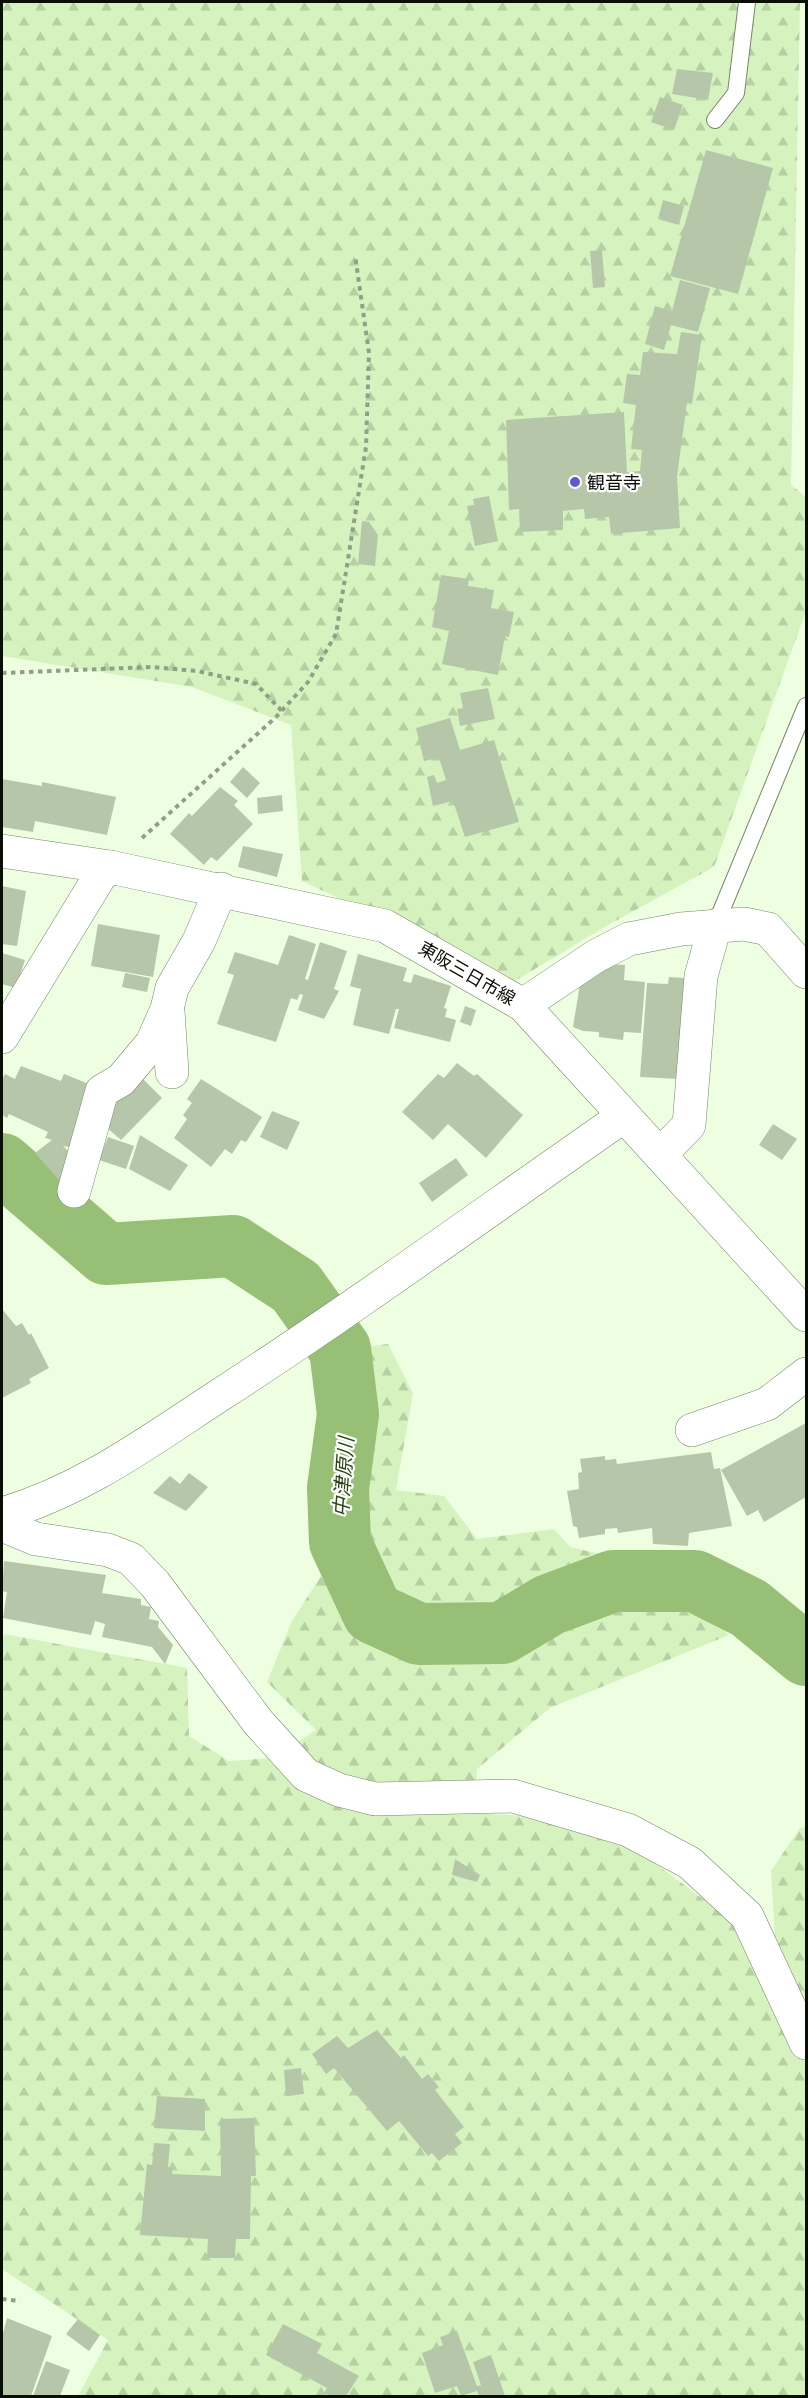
<svg xmlns="http://www.w3.org/2000/svg" width="808" height="2398" viewBox="0 0 808 2398" font-family="'IBM Plex Sans','Noto Sans JP',sans-serif">
	<defs>
		<pattern id="forest-firs" width="22" height="20" patternUnits="userSpaceOnUse" patternTransform="scale(1.5)"><rect width="22" height="20" fill="#d6f3bf"/><path d="M5 1l3.5 6h-7zM16 11l3.5 6h-7z" fill="#b6cfa3"/></pattern>
	</defs>
	<rect width="100%" height="100%" fill="#edffe0"/>
	<g fill="url(#forest-firs)">
		<path d="M 2,2 L 800,2 L 791,485 L 806,497 L 806,611 L 714,867 L 608,925 L 515,981 L 302,881 L 291,725 L 192,687 L 2,656 Z"/>
		<path d="M 388,1344 L 413,1393 L 396,1490 L 444,1496 L 477,1539 L 554,1529 L 570,1547 L 600,1554 L 550,1590 L 582,1626 L 636,1594 L 687,1593 L 729,1635 L 550,1708 L 477,1769 L 474,1813 L 529,1816 L 640,1852 L 731,1920 L 775,1938 L 771,1871 L 800,1828 L 806,1827 L 806,2396 L 78,2396 L 108,2340 L 2,2269 L 2,1643 L 4,1634 L 187,1668 L 189,1736 L 229,1761 L 274,1758 L 316,1730 L 267,1682 L 292,1621 L 326,1568 L 362,1501 L 355,1348 Z"/>
	</g>
	<g fill="none" stroke-linecap="round" stroke-linejoin="round">
		<path stroke="#97bf76" stroke-width="62" d="M 2,1164 L 106,1254 L 233,1246 L 296,1287 L 340,1349 L 348,1414 L 338,1488 L 340,1542 L 373,1613 L 419,1634 L 502,1633 L 549,1605 L 613,1581 L 695,1581 L 749,1608 L 806,1655"/>
	</g>
	<g fill="#b6c7a9">
		<path d="M 677,69 L 713,73 L 708,100 L 672,94 Z"/>
		<path d="M 660,97 L 683,105 L 674,130 L 651,122 Z"/>
		<path d="M 706,150 L 773,168 L 738,294 L 670,276 Z"/>
		<path d="M 663,200 L 684,206 L 679,225 L 658,219 Z"/>
		<path d="M 602,250 L 605,287 L 593,288 L 590,251 Z"/>
		<path d="M 680,280 L 710,288 L 698,332 L 671,325 L 664,350 L 645,344 L 655,306 L 672,311 Z"/>
		<path d="M 681,332 L 702,335 L 692,404 L 687,403 L 677,476 L 680,528 L 611,534 L 609,517 L 585,519 L 584,509 L 563,511 L 563,530 L 520,532 L 519,509 L 509,510 L 506,420 L 624,412 L 627,472 L 640,471 L 642,450 L 631,449 L 636,405 L 623,403 L 627,374 L 640,375 L 643,352 L 677,354 Z"/>
		<path d="M 489,496 L 498,541 L 475,546 L 467,506 L 474,505 L 473,499 Z"/>
		<path d="M 362,521 L 369,522 L 378,535 L 375,566 L 358,564 Z"/>
		<path d="M 441,575 L 469,579 L 468,586 L 494,590 L 491,608 L 514,612 L 509,637 L 505,636 L 498,675 L 442,664 L 449,631 L 432,627 Z"/>
		<path d="M 488,688 L 495,719 L 460,726 L 457,709 L 463,708 L 460,693 Z"/>
		<path d="M 450,718 L 460,750 L 494,740 L 519,822 L 465,837 L 453,801 L 433,806 L 427,777 L 434,775 L 437,783 L 446,780 L 439,758 L 424,761 L 416,728 Z"/>
		<path d="M 243,767 L 260,783 L 247,798 L 230,782 Z"/>
		<path d="M 2,779 L 42,786 L 42,782 L 116,797 L 107,835 L 35,821 L 33,832 L 2,827 Z"/>
		<path d="M 220,787 L 238,801 L 234,805 L 253,824 L 217,861 L 211,857 L 204,865 L 170,834 L 189,813 L 192,816 Z"/>
		<path d="M 282,795 L 283,811 L 258,814 L 257,798 Z"/>
		<path d="M 243,846 L 283,854 L 277,877 L 238,867 Z"/>
		<path d="M 2,886 L 26,891 L 17,946 L 2,944 Z"/>
		<path d="M 98,924 L 160,935 L 153,977 L 91,966 Z"/>
		<path d="M 289,935 L 316,944 L 305,979 L 308,980 L 320,942 L 347,951 L 334,989 L 339,991 L 324,1019 L 298,1010 L 303,995 L 300,994 L 297,1000 L 291,998 L 276,1042 L 217,1024 L 234,975 L 227,973 L 235,952 L 278,965 Z"/>
		<path d="M 2,953 L 25,960 L 16,988 L 2,984 Z"/>
		<path d="M 358,954 L 407,968 L 403,981 L 411,983 L 414,974 L 451,986 L 444,1008 L 447,1009 L 445,1017 L 456,1020 L 450,1042 L 394,1028 L 399,1009 L 396,1009 L 389,1034 L 353,1025 L 361,989 L 350,986 Z"/>
		<path d="M 608,964 L 625,965 L 624,980 L 645,982 L 641,1033 L 624,1032 L 623,1040 L 599,1037 L 599,1032 L 583,1031 L 573,1027 L 580,984 Z"/>
		<path d="M 125,973 L 150,978 L 147,992 L 122,987 Z"/>
		<path d="M 669,977 L 684,978 L 684,984 L 688,985 L 678,1079 L 640,1077 L 647,983 L 668,984 Z"/>
		<path d="M 465,1006 L 476,1010 L 471,1026 L 460,1022 Z"/>
		<path d="M 457,1063 L 474,1076 L 477,1074 L 523,1115 L 486,1158 L 448,1124 L 433,1140 L 402,1112 L 438,1074 L 444,1078 Z"/>
		<path d="M 21,1066 L 61,1081 L 64,1074 L 89,1084 L 75,1148 L 63,1146 L 80,1162 L 59,1180 L 35,1153 L 52,1140 L 45,1138 L 48,1132 L 9,1114 L 7,1118 L 2,1115 L 2,1080 L 5,1074 L 15,1079 Z"/>
		<path d="M 138,1074 L 162,1098 L 121,1140 L 96,1118 Z"/>
		<path d="M 201,1079 L 262,1117 L 246,1142 L 241,1140 L 232,1154 L 225,1149 L 211,1167 L 174,1138 L 187,1119 L 183,1115 L 192,1103 L 187,1099 Z"/>
		<path d="M 272,1111 L 300,1122 L 287,1150 L 260,1137 Z"/>
		<path d="M 773,1124 L 797,1139 L 782,1160 L 759,1145 Z"/>
		<path d="M 140,1135 L 188,1165 L 170,1191 L 129,1169 Z"/>
		<path d="M 108,1137 L 134,1146 L 126,1169 L 99,1160 Z"/>
		<path d="M 456,1158 L 468,1175 L 432,1202 L 419,1183 Z"/>
		<path d="M 2,1309 L 16,1326 L 22,1323 L 29,1335 L 31,1333 L 49,1368 L 29,1379 L 31,1383 L 2,1398 Z"/>
		<path d="M 806,1423 L 806,1497 L 764,1522 L 758,1510 L 747,1516 L 721,1470 Z"/>
		<path d="M 711,1452 L 714,1469 L 720,1468 L 732,1526 L 689,1533 L 688,1546 L 653,1544 L 652,1528 L 618,1533 L 617,1528 L 605,1529 L 605,1534 L 579,1538 L 577,1527 L 573,1526 L 567,1491 L 579,1489 L 578,1473 L 582,1472 L 580,1459 L 605,1456 L 605,1460 L 616,1459 L 617,1464 Z"/>
		<path d="M 189,1473 L 208,1487 L 186,1511 L 153,1493 L 170,1476 L 180,1484 Z"/>
		<path d="M 4,1561 L 106,1575 L 102,1593 L 141,1599 L 141,1605 L 151,1607 L 149,1619 L 159,1621 L 158,1627 L 173,1645 L 165,1664 L 152,1647 L 102,1637 L 105,1624 L 95,1621 L 91,1635 L 3,1618 L 7,1592 L 2,1591 Z"/>
		<path d="M 455,1859 L 480,1875 L 477,1882 L 452,1875 Z"/>
		<path d="M 377,2030 L 401,2058 L 404,2055 L 422,2079 L 428,2074 L 439,2087 L 435,2090 L 464,2127 L 455,2134 L 462,2143 L 439,2161 L 432,2153 L 428,2156 L 399,2121 L 387,2131 L 334,2068 L 326,2074 L 312,2054 L 337,2036 L 348,2048 Z"/>
		<path d="M 301,2068 L 304,2094 L 286,2096 L 284,2070 Z"/>
		<path d="M 157,2096 L 205,2099 L 205,2131 L 154,2128 Z"/>
		<path d="M 254,2118 L 256,2176 L 251,2176 L 250,2239 L 236,2239 L 235,2258 L 207,2258 L 208,2239 L 140,2235 L 147,2164 L 152,2165 L 154,2143 L 170,2144 L 168,2167 L 173,2167 L 172,2174 L 221,2176 L 220,2119 Z"/>
		<path d="M 7,2318 L 52,2336 L 31,2396 L 2,2396 L 2,2337 Z"/>
		<path d="M 78,2319 L 100,2335 L 89,2351 L 66,2334 Z"/>
		<path d="M 283,2324 L 322,2344 L 317,2353 L 359,2376 L 346,2396 L 330,2396 L 324,2393 L 327,2388 L 266,2355 Z"/>
		<path d="M 457,2331 L 477,2386 L 481,2385 L 473,2362 L 491,2355 L 505,2396 L 479,2396 L 477,2391 L 461,2396 L 457,2386 L 435,2393 L 422,2353 L 443,2345 L 440,2337 Z"/>
		<path d="M 46,2361 L 70,2370 L 60,2396 L 33,2396 Z"/>
	</g>
	<g fill="none" stroke-linecap="round" stroke-linejoin="round">
		<defs>
			<g id="service">
				<path d="M 715,120 L 736,93 L 747,2"/>
				<path d="M 715,926 L 806,706"/>
			</g>
			<g id="minor">
				<path d="M 523,1005 L 596,956 L 629,939 L 681,929 L 744,924 L 768,929 L 806,972"/>
				<path d="M 168,1011 L 172,1072"/>
				<path d="M 2,1037 L 100,876 L 110,867"/>
				<path d="M 660,1155 L 689,1125 L 701,976 L 715,926"/>
				<path d="M 74,1191 L 102,1091 L 121,1080 L 152,1043 L 167,1009 L 172,988 L 199,941 L 221,889"/>
				<path d="M 692,1430 L 767,1404 L 806,1374"/>
				<path d="M 2,1525 L 36,1539 L 108,1550 L 131,1559 L 155,1584 L 258,1722 L 306,1775 L 339,1790 L 375,1799 L 513,1796 L 628,1830 L 690,1863 L 747,1916 L 806,2043"/>
			</g>
			<path id="tertiary" d="M 2,1514 C 84,1490 149,1441 220,1395 C 357,1306 490,1209 624,1116"/>
			<path id="secondary" d="M 2,851 L 110,867 L 385,926 L 523,1005 L 806,1315"/>
		</defs>
		<use href="#service" stroke="#76856a" stroke-width="18"/>
		<use href="#minor" stroke="#76856a" stroke-width="34"/>
		<use href="#tertiary" stroke="#76856a" stroke-width="34"/>
		<use href="#secondary" stroke="#76856a" stroke-width="34"/>
		<g stroke="#929f88" stroke-width="4" stroke-dasharray="4.5 4.5" stroke-linecap="butt">
			<path d="M 2,673 L 152,667 L 197,671 L 256,684 L 282,711"/>
			<path d="M 142,838 L 276,717 L 308,682 L 336,634 L 366,447 L 369,353 L 355,255"/>
			<path d="M 2,2299 L 20,2301"/>
		</g>
		<use href="#service" stroke="#fff" stroke-width="16"/>
		<use href="#minor" stroke="#fff" stroke-width="33"/>
		<use href="#tertiary" stroke="#fff" stroke-width="33"/>
		<use href="#secondary" stroke="#fff" stroke-width="33"/>
	</g>
	<circle fill="#6259d2" stroke="#fff" stroke-width="2" cx="575" cy="482" r="6"/>
	<g text-anchor="middle" dominant-baseline="central" stroke-width="4.5" stroke-linejoin="round" paint-order="stroke">
		<g font-size="18" fill="#0a0f06" stroke="#fff" text-anchor="start">
			<text x="587" y="482">観音寺</text>
		</g>
		<g font-size="18" fill="#0a0f06" stroke="#fff">
			<text transform="translate(467 973) rotate(30)">東阪三日市線</text>
		</g>
		<g font-size="20" font-style="italic" fill="#2d4612" stroke="#fff">
			<text transform="translate(343 1477) rotate(-86)">中津原川</text>
		</g>
	</g>
	<rect width="808" height="2398" fill="none" stroke="#0a0f06" stroke-width="6"/>
</svg>
